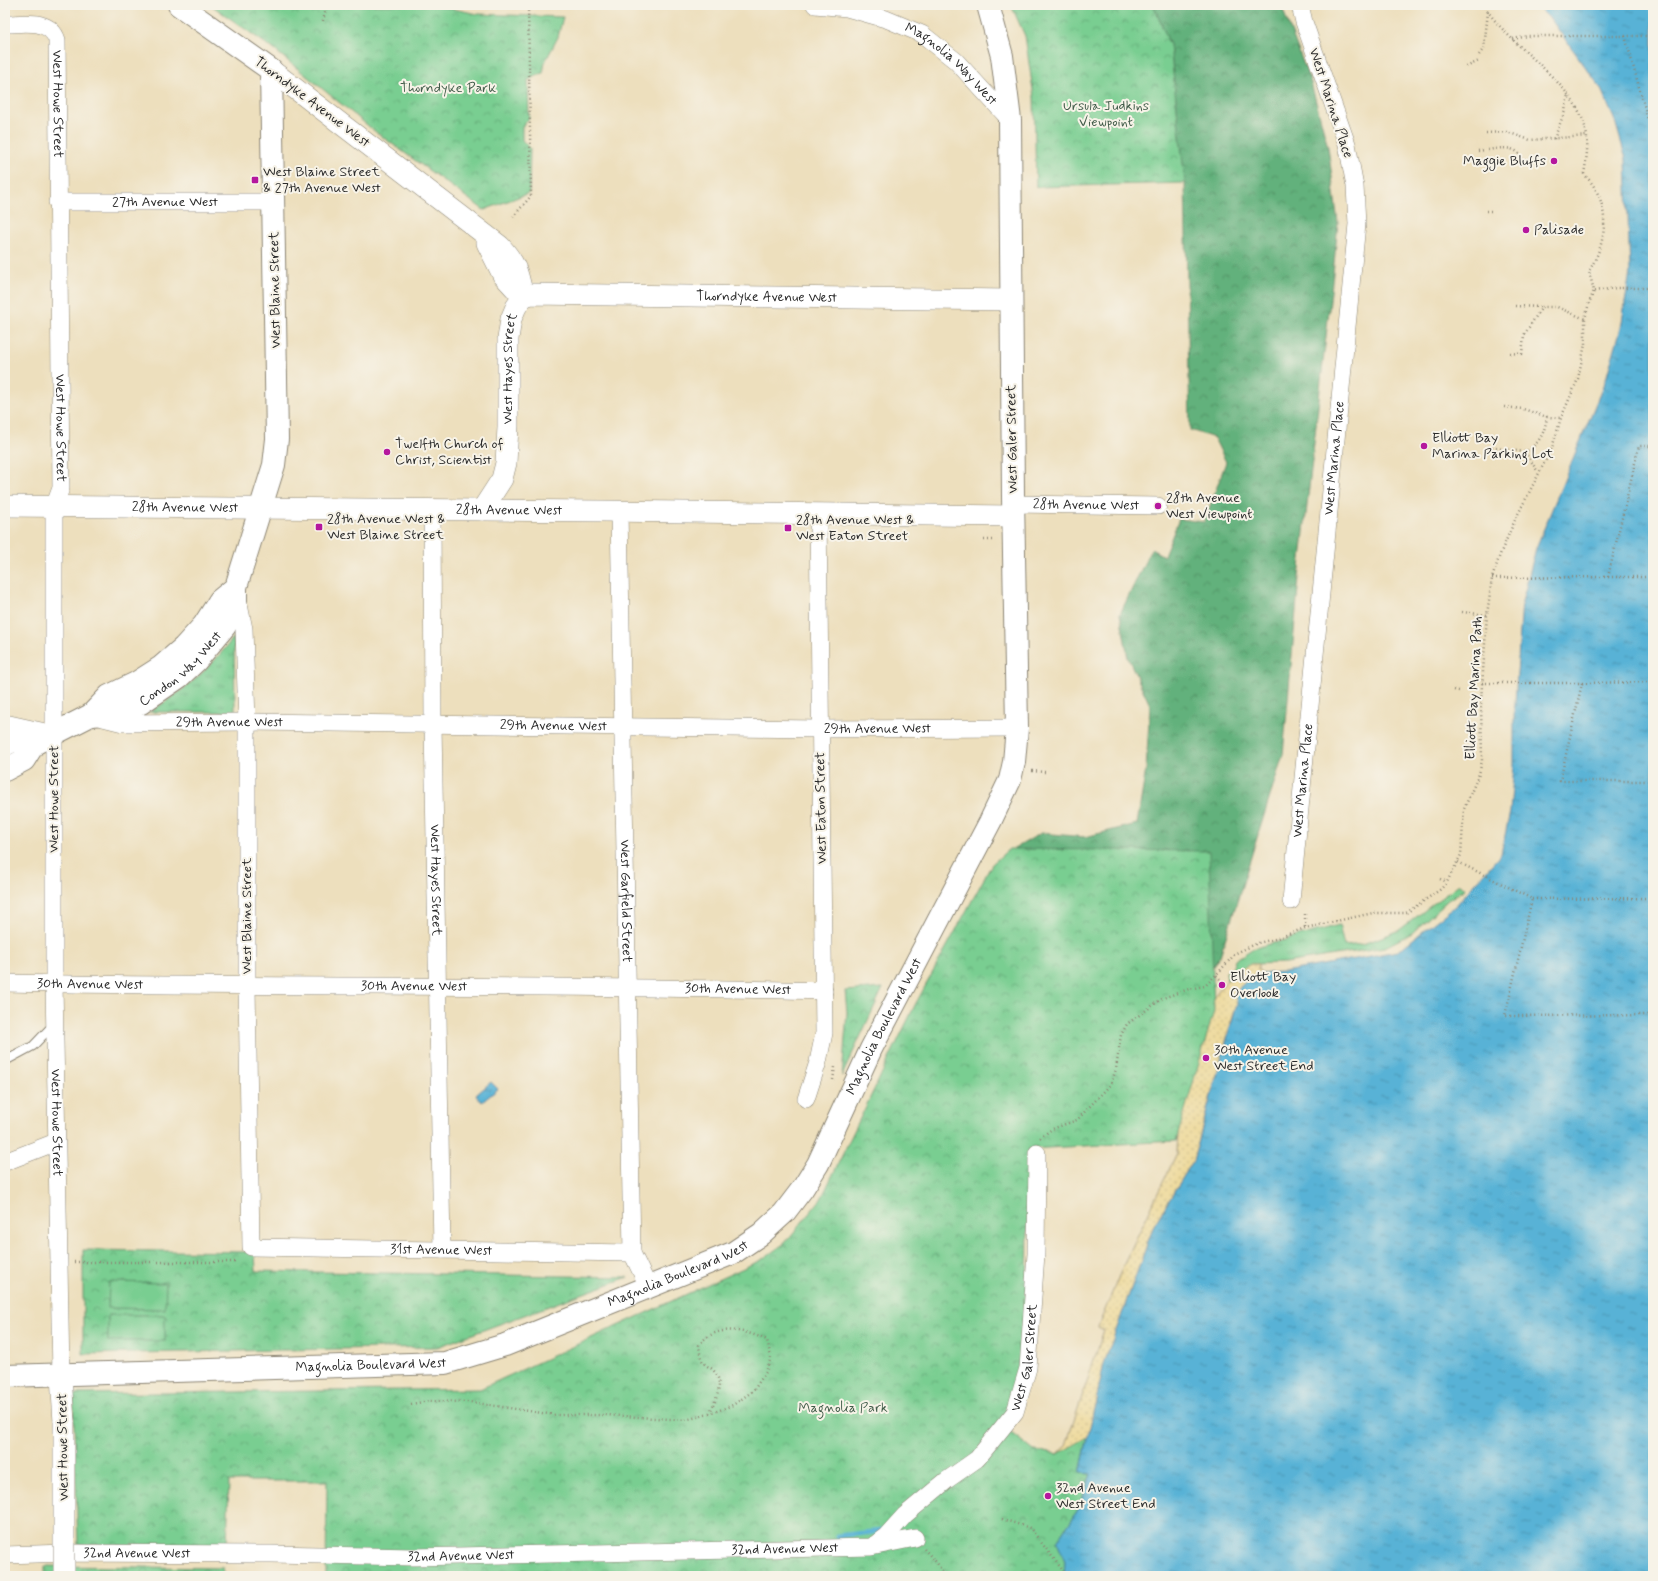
<svg xmlns="http://www.w3.org/2000/svg" width="1658" height="1581" viewBox="0 0 1658 1581" font-family="Mynerve,sans-serif">
	<defs>
		<pattern id="grass-tufts" width="24" height="20" patternUnits="userSpaceOnUse"><rect width="24" height="20" fill="#79ce91"/><path d="M3 7l-1-3M5 7V3M7 7l1-3M15 17l-1-3M17 17v-4M19 17l1-3" fill="none" stroke="#63a777"/></pattern>
		<pattern id="forest-crowns" width="20" height="18" patternUnits="userSpaceOnUse"><rect width="20" height="18" fill="#62b17b"/><path d="M2 6a3 3 0 1 1 6 0M12 15a3 3 0 1 1 6 0" fill="none" stroke="#519065"/></pattern>
		<pattern id="sand-dots" width="8" height="8" patternUnits="userSpaceOnUse"><rect width="8" height="8" fill="#eeda9e"/><path d="M2 2h.1M6 6h.1" fill="none" stroke="#cb8" stroke-width="1.8" stroke-linecap="round"/></pattern>
		<pattern id="park-crowns" width="20" height="18" patternUnits="userSpaceOnUse"><rect width="20" height="18" fill="#79ce91"/><path d="M2 6a3 3 0 1 1 6 0M12 15a3 3 0 1 1 6 0" fill="none" stroke="#63a777"/></pattern>
		<pattern id="water-ripples" width="26" height="14" patternUnits="userSpaceOnUse"><rect width="26" height="14" fill="#58b2d6"/><path d="M2 4q2-2 4 0t4 0M15 11q2-2 4 0t4 0" fill="none" stroke="#4991ae"/></pattern>
	</defs>
	<rect width="100%" height="100%" fill="#f7f3e8"/>
	<filter id="ink" filterUnits="userSpaceOnUse"><feTurbulence type="fractalNoise" baseFrequency=".025" numOctaves="2"/><feDisplacementMap in="SourceGraphic" scale="8" xChannelSelector="R" yChannelSelector="G"/><feConvolveMatrix kernelMatrix="1 2 1 2 8 2 1 2 1" color-interpolation-filters="sRGB"/></filter>
	<filter id="wash" filterUnits="userSpaceOnUse"><feTurbulence type="fractalNoise" baseFrequency=".012" numOctaves="4" result="noise"/><feDisplacementMap in="SourceGraphic" scale="16" xChannelSelector="R" yChannelSelector="G"/><feGaussianBlur stdDeviation="0.9" result="paint"/><feColorMatrix in="noise" values="0 0 0 0 0 0 0 0 0 0 0 0 0 0 0 0 0 1.4 0 .05"/><feComposite in="paint" operator="in"/></filter>
	<g filter="url(#wash)">
		<rect width="100%" height="100%" fill="#eddfbd"/>
		<g fill="url(#grass-tufts)" stroke="#527c5e">
			<path d="M 234,637 L 235,712 L 149,712 C 183,692 210,669 234,637 Z"/>
			<path d="M 1459,884 L 1466,888 L 1448,900 L 1412,933 L 1385,947 L 1285,963 L 1251,964 L 1227,981 L 1226,972 L 1232,968 L 1235,960 L 1252,949 L 1339,925 L 1344,946 L 1363,944 L 1398,931 Z"/>
		</g>
		<path fill="url(#forest-crowns)" stroke="#466e53" d="M 1153,5 L 1281,5 L 1311,83 L 1328,147 L 1338,223 L 1333,274 L 1299,577 L 1283,755 L 1220,956 L 1175,1022 L 1014,849 L 1041,833 L 1085,837 L 1137,824 L 1146,769 L 1150,705 L 1128,658 L 1120,614 L 1151,549 L 1164,556 L 1179,519 L 1204,522 L 1226,462 L 1214,438 L 1190,430 L 1185,183 L 1170,45 Z"/>
		<path fill="url(#sand-dots)" stroke="#8c8264" d="M 1251,964 L 1258,964 L 1258,970 L 1263,973 L 1234,1012 L 1193,1161 L 1154,1225 L 1104,1364 L 1080,1473 L 1079,1508 L 1057,1542 L 1065,1561 L 1064,1576 L 1034,1451 L 1058,1454 L 1066,1445 L 1104,1330 L 1098,1327 L 1124,1264 L 1177,1153 L 1178,1132 L 1208,1006 C 1218,989 1232,972 1251,964 Z"/>
		<g fill="url(#park-crowns)" stroke="#527c5e">
			<path d="M 211,5 L 434,5 L 478,14 L 563,17 L 558,37 L 545,62 L 543,73 L 528,80 L 529,118 L 522,127 L 522,140 L 530,148 L 529,193 L 484,210 L 377,133 L 272,48 Z"/>
			<path d="M 1011,5 L 1153,5 L 1170,45 L 1185,183 L 1036,187 L 1034,97 L 1025,36 Z"/>
			<path d="M 1009,849 L 1209,851 L 1214,1011 L 1176,1141 L 1029,1149 L 1027,1297 L 1023,1348 L 1015,1385 L 1010,1432 L 1034,1451 L 1058,1454 L 1088,1437 L 1080,1473 L 1091,1474 L 1079,1508 L 1057,1542 L 1065,1561 L 1064,1576 L 326,1576 L 327,1481 L 229,1481 L 227,1547 L 78,1545 L 73,1394 L 480,1389 L 761,1260 L 785,1243 L 821,1199 L 916,1003 L 992,864 Z"/>
			<path d="M 883,988 L 842,1076 L 847,1012 L 845,991 Z"/>
			<path d="M 83,1250 L 255,1252 L 256,1271 L 628,1277 L 437,1347 L 83,1354 Z"/>
			<path d="M 45,1566 L 223,1568 L 223,1576 L 45,1576 Z"/>
		</g>
		<g fill="#79ce91" stroke="#527c5e">
			<path d="M 109,1282 L 166,1283 L 165,1309 L 108,1308 Z"/>
			<rect x="108" y="1315" width="57" height="26"/>
		</g>
		<g fill="url(#water-ripples)" stroke="#426e80">
			<path d="M 1536,5 L 1653,5 L 1653,1576 L 1064,1576 L 1065,1561 L 1057,1542 L 1079,1508 L 1091,1474 L 1080,1473 L 1104,1364 L 1154,1225 L 1193,1161 L 1237,1003 L 1235,995 L 1239,988 L 1250,978 L 1263,973 L 1284,972 L 1398,951 L 1455,906 L 1501,854 L 1510,812 L 1514,765 L 1514,717 L 1522,602 L 1536,548 L 1606,379 L 1621,328 L 1630,272 L 1626,159 L 1615,121 L 1600,87 L 1552,21 Z"/>
			<path d="M 491,1082 L 498,1089 L 482,1102 L 476,1095 Z"/>
		</g>
		<g fill="none" stroke-linecap="round" stroke-linejoin="round">
			<path stroke="#58b2d6" stroke-width="5" d="M 837,1536 L 882,1531"/>
		</g>
	</g>
	<g filter="url(#ink)">
		<g fill="none" stroke-linecap="round" stroke-linejoin="round">
			<defs>
				<path id="service" d="M 5,1061 L 33,1046 L 54,1024"/>
				<g id="minor">
					<path id="s1" d="M 815,5 L 847,8 L 886,19 L 922,34 L 956,61 L 1010,120"/>
					<path id="s2" d="M 5,24 C 23,24 50,18 57,40 L 61,488 L 54,507 L 54,984 L 61,1376"/>
					<path id="s3" d="M 57,202 L 274,202"/>
					<path id="s4" d="M 1013,504 L 1158,506"/>
					<path id="s5" d="M 432,510 L 433,724 L 442,1250"/>
					<path id="s6" d="M 619,511 L 632,1253 L 649,1288"/>
					<path id="s7" d="M 237,595 L 244,629 L 247,722 L 247,986 L 251,1247 L 632,1253"/>
					<path id="s8" d="M 103,718 L 123,723 L 247,722 L 820,729 L 1017,728"/>
					<path d="M 5,723 L 54,734"/>
					<path id="s9" d="M 1291,901 L 1357,224 L 1355,186 L 1347,144 L 1304,22 L 1300,5"/>
					<path id="s10" d="M 5,983 C 278,988 551,984 824,991"/>
					<path d="M 806,1099 L 818,1062 L 824,1033 L 818,513"/>
					<path d="M 5,1162 L 56,1142"/>
					<path id="s11" d="M 873,1546 L 886,1536 L 905,1515 L 947,1480 L 977,1459 L 1015,1412 L 1028,1368 L 1036,1254 L 1037,1153"/>
					<path id="s12" d="M 5,1555 L 66,1553 L 272,1554 L 413,1557 L 871,1547 L 915,1538"/>
				</g>
				<g id="tertiary">
					<path d="M 271,70 L 500,246 C 517,265 518,273 523,297"/>
					<path d="M 487,243 L 503,275 L 523,297"/>
					<path id="s13" d="M 5,506 L 603,511 L 1013,516"/>
					<path id="s14" d="M 482,510 L 502,479 L 506,463 L 508,427 L 508,339 L 511,319 L 516,307 L 523,297 L 531,294 L 1010,300"/>
					<path d="M 61,1376 L 64,1422"/>
				</g>
				<g id="secondary">
					<path id="s15" d="M 91,715 L 121,713 L 141,703 L 179,677 L 196,661 L 225,626 L 236,606 L 236,587 L 274,465 L 277,439 L 271,70 L 179,5"/>
					<path d="M 5,745 L 13,741 L 34,744"/>
					<path d="M 5,770 L 24,760 L 34,744 L 91,715 L 109,696 L 136,683 L 161,667 L 184,647 L 204,625 L 220,600 L 236,587"/>
					<path id="s16" d="M 5,1376 L 445,1363 L 505,1345 L 733,1253 L 761,1234 L 784,1213 L 803,1188 L 818,1164 L 871,1049 L 990,822 L 1010,780 L 1014,762 L 1017,728 L 1013,496 L 1010,120 L 1002,56 L 988,5"/>
				</g>
			</defs>
			<use href="#service" stroke="#8c8574" stroke-width="10"/>
			<use href="#minor" stroke="#8c8574" stroke-width="18"/>
			<use href="#tertiary" stroke="#8c8574" stroke-width="22"/>
			<use href="#secondary" stroke="#8c8574" stroke-width="24"/>
			<g stroke="#8c8574" stroke-width="2.5" stroke-dasharray="1 3" stroke-linecap="butt">
				<path d="M 323,21 L 327,5"/>
				<path d="M 1625,36 L 1653,138"/>
				<path d="M 1513,39 L 1528,36 L 1653,36"/>
				<path d="M 1479,55 L 1484,48 L 1488,12"/>
				<path d="M 1466,67 L 1479,61"/>
				<path d="M 1486,133 L 1507,132 L 1530,140 L 1587,136"/>
				<path d="M 1554,139 L 1565,111 L 1568,95"/>
				<path d="M 1488,150 C 1499,148 1517,145 1521,158"/>
				<path d="M 1478,151 L 1485,150"/>
				<path d="M 1486,211 L 1493,211"/>
				<path d="M 513,217 L 531,196 L 528,5"/>
				<path d="M 1594,291 L 1616,288 L 1653,288"/>
				<path d="M 1515,306 L 1542,307"/>
				<path d="M 1510,353 L 1522,354 L 1524,335 L 1542,307 L 1557,307 L 1585,319"/>
				<path d="M 1504,407 L 1523,409 L 1547,417"/>
				<path d="M 1488,447 L 1525,452 C 1539,445 1545,432 1547,417 L 1561,418"/>
				<path d="M 1525,452 L 1538,472"/>
				<path d="M 984,540 L 993,540"/>
				<path d="M 1608,577 L 1653,577"/>
				<path d="M 1492,578 L 1608,577 L 1639,446 L 1653,446"/>
				<path d="M 1462,612 L 1487,615"/>
				<path d="M 1482,683 L 1582,683 L 1560,781 L 1653,781"/>
				<path d="M 1582,683 L 1653,682"/>
				<path d="M 1454,690 L 1459,691"/>
				<path d="M 1032,771 L 1045,772"/>
				<path d="M 1458,862 L 1532,899 L 1505,1016 L 1653,1015"/>
				<path d="M 1440,879 L 1447,882"/>
				<path d="M 1532,899 L 1653,898"/>
				<path d="M 1305,914 L 1305,928"/>
				<path d="M 1220,979 L 1216,975 L 1236,953 L 1258,943 L 1275,939 L 1305,928 L 1373,913 L 1406,913 L 1441,889 L 1447,882 L 1461,855 L 1464,809 L 1479,774 L 1482,761 L 1481,700 L 1487,615 L 1492,578 L 1501,552 L 1515,520 L 1552,448 L 1561,418 L 1578,379 L 1585,344 L 1585,319 L 1589,303 L 1594,291 L 1589,271 C 1608,240 1612,203 1584,174 C 1586,162 1588,150 1587,138 C 1583,85 1508,48 1484,5"/>
				<path d="M 833,1080 L 835,1067"/>
				<path d="M 1040,1138 L 1052,1129 L 1077,1120 L 1111,1084 L 1116,1069 L 1121,1035 L 1127,1024 L 1163,998 L 1189,989 L 1205,986 L 1216,975"/>
				<path d="M 74,1262 L 235,1262"/>
				<path d="M 411,1404 L 429,1401 L 470,1402 L 555,1415 L 605,1415 L 685,1420 L 709,1414 L 733,1405 L 753,1391 L 766,1372 L 771,1357 L 767,1340 C 745,1330 716,1323 699,1345 C 700,1352 700,1361 706,1365 C 708,1367 712,1368 714,1371 C 725,1383 715,1402 709,1414"/>
				<path d="M 1002,1519 L 1030,1528 L 1064,1572"/>
				<path d="M 924,1549 L 937,1563 L 945,1576"/>
			</g>
			<use href="#service" stroke="#fff" stroke-width="8"/>
			<use href="#minor" stroke="#fff" stroke-width="17"/>
			<use href="#tertiary" stroke="#fff" stroke-width="21"/>
			<use href="#secondary" stroke="#fff" stroke-width="22"/>
			<defs>
				<path id="tertiary-bridge" d="M 64,1422 L 64,1576"/>
			</defs>
			<use href="#tertiary-bridge" stroke="#8c8574" stroke-width="22" stroke-linecap="butt"/>
			<use href="#tertiary-bridge" stroke="#fff" stroke-width="21"/>
		</g>
	</g>
	<g fill="#b5179e" stroke="#f7f3e8" stroke-width="1.5">
		<circle cx="1554" cy="161" r="4"/>
		<rect x="251" y="176" width="8" height="8" rx="2"/>
		<circle cx="1526" cy="230" r="4"/>
		<circle cx="1424" cy="446" r="4"/>
		<circle cx="387" cy="452" r="4"/>
		<circle cx="1158" cy="506" r="4"/>
		<rect x="315" y="523" width="8" height="8" rx="2"/>
		<rect x="784" y="524" width="8" height="8" rx="2"/>
		<circle cx="1222" cy="985" r="4"/>
		<circle cx="1206" cy="1058" r="4"/>
		<circle cx="1048" cy="1496" r="4"/>
	</g>
	<g text-anchor="middle" dominant-baseline="central" stroke-width="4" stroke-linejoin="round" paint-order="stroke">
		<g font-size="14" fill="#2b2b2b" stroke="#f7f3e8">
			<text stroke="none"><textPath href="#s1" startOffset="153">Magnolia Way West</textPath></text>
			<text transform="translate(312 102) rotate(37)">Thorndyke Avenue West</text>
			<text transform="translate(1331 103) rotate(72)">West Marina Place</text>
			<text stroke="none"><textPath href="#s2" startOffset="123">West Howe Street</textPath></text>
			<text stroke="none"><textPath href="#s3" startOffset="108">27th Avenue West</textPath></text>
			<text transform="translate(275 290) rotate(-91)">West Blaine Street</text>
			<text stroke="none"><textPath href="#s14" startOffset="467">Thorndyke Avenue West</textPath></text>
			<text stroke="none"><textPath href="#s14" startOffset="148">West Hayes Street</textPath></text>
			<text stroke="none"><textPath href="#s2" startOffset="447">West Howe Street</textPath></text>
			<text transform="translate(1012 439) rotate(-91)">West Galer Street</text>
			<text stroke="none"><textPath href="#s9" startOffset="445">West Marina Place</textPath></text>
			<text stroke="none"><textPath href="#s4" startOffset="73">28th Avenue West</textPath></text>
			<text stroke="none"><textPath href="#s13" startOffset="180">28th Avenue West</textPath></text>
			<text stroke="none"><textPath href="#s13" startOffset="504">28th Avenue West</textPath></text>
			<text stroke="none"><textPath href="#s15" startOffset="105">Condon Way West</textPath></text>
			<text transform="translate(1474 688) rotate(-87)">Elliott Bay Marina Path</text>
			<text stroke="none"><textPath href="#s8" startOffset="127">29th Avenue West</textPath></text>
			<text stroke="none"><textPath href="#s8" startOffset="451">29th Avenue West</textPath></text>
			<text stroke="none"><textPath href="#s8" startOffset="775">29th Avenue West</textPath></text>
			<text stroke="none"><textPath href="#s9" startOffset="121">West Marina Place</textPath></text>
			<text transform="translate(54 799) rotate(-90)">West Howe Street</text>
			<text transform="translate(821 808) rotate(-91)">West Eaton Street</text>
			<text stroke="none"><textPath href="#s5" startOffset="370">West Hayes Street</textPath></text>
			<text stroke="none"><textPath href="#s6" startOffset="390">West Garfield Street</textPath></text>
			<text transform="translate(247 916) rotate(-90)">West Blaine Street</text>
			<text stroke="none"><textPath href="#s10" startOffset="85">30th Avenue West</textPath></text>
			<text stroke="none"><textPath href="#s10" startOffset="409">30th Avenue West</textPath></text>
			<text stroke="none"><textPath href="#s10" startOffset="733">30th Avenue West</textPath></text>
			<text stroke="none"><textPath href="#s16" startOffset="1026">Magnolia Boulevard West</textPath></text>
			<text stroke="none"><textPath href="#s2" startOffset="1143">West Howe Street</textPath></text>
			<text stroke="none"><textPath href="#s7" startOffset="843">31st Avenue West</textPath></text>
			<text stroke="none"><textPath href="#s16" startOffset="690">Magnolia Boulevard West</textPath></text>
			<text stroke="none"><textPath href="#s11" startOffset="252">West Galer Street</textPath></text>
			<text stroke="none"><textPath href="#s16" startOffset="366">Magnolia Boulevard West</textPath></text>
			<text transform="translate(63 1447) rotate(-91)">West Howe Street</text>
			<text stroke="none"><textPath href="#s12" startOffset="780">32nd Avenue West</textPath></text>
			<text stroke="none"><textPath href="#s12" startOffset="132">32nd Avenue West</textPath></text>
			<text stroke="none"><textPath href="#s12" startOffset="456">32nd Avenue West</textPath></text>
		</g>
		<g font-size="14" fill="#425c4a" stroke="#f7f3e8">
			<text x="448" y="88">Thorndyke Park</text>
			<text x="1106" y="106">Ursula Judkins<tspan x="1106" dy="16">Viewpoint</tspan></text>
			<text x="843" y="1408">Magnolia Park</text>
		</g>
		<g font-size="14" fill="#2b2b2b" stroke="#f7f3e8" text-anchor="start">
			<text x="1546" y="161" text-anchor="end">Maggie Bluffs</text>
			<text x="263" y="172">West Blaine Street<tspan x="263" dy="16">&amp; 27th Avenue West</tspan></text>
			<text x="1534" y="230">Palisade</text>
			<text x="1432" y="438">Elliott Bay<tspan x="1432" dy="16">Marina Parking Lot</tspan></text>
			<text x="395" y="444">Twelfth Church of<tspan x="395" dy="16">Christ, Scientist</tspan></text>
			<text x="1166" y="498">28th Avenue<tspan x="1166" dy="16">West Viewpoint</tspan></text>
			<text x="327" y="519">28th Avenue West &amp;<tspan x="327" dy="16">West Blaine Street</tspan></text>
			<text x="796" y="520">28th Avenue West &amp;<tspan x="796" dy="16">West Eaton Street</tspan></text>
			<text x="1230" y="977">Elliott Bay<tspan x="1230" dy="16">Overlook</tspan></text>
			<text x="1214" y="1050">30th Avenue<tspan x="1214" dy="16">West Street End</tspan></text>
			<text x="1056" y="1488">32nd Avenue<tspan x="1056" dy="16">West Street End</tspan></text>
		</g>
	</g>
	<rect width="1658" height="1581" fill="none" stroke="#f7f3e8" stroke-width="20"/>
</svg>
